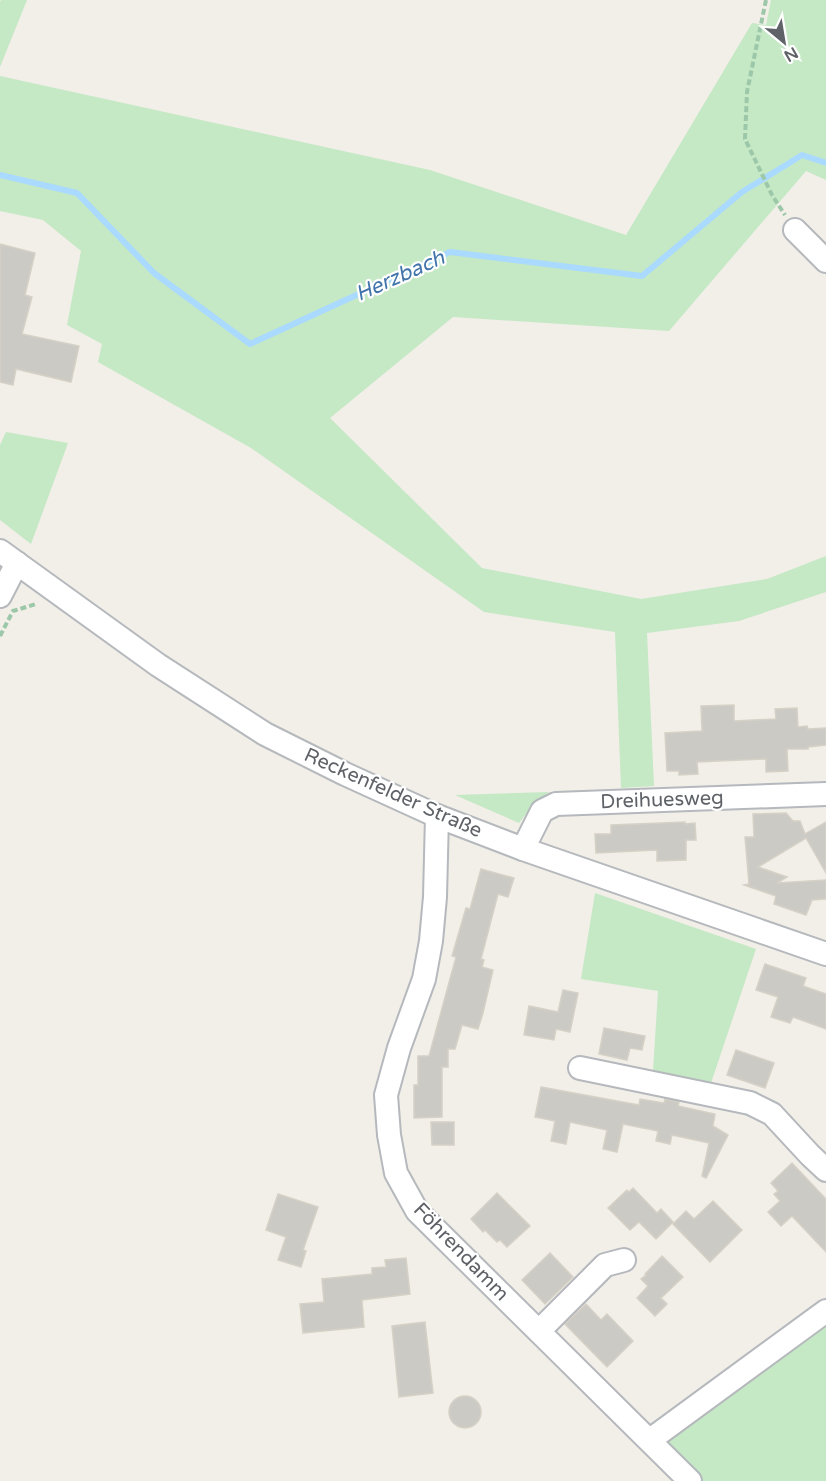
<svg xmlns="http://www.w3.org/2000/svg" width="826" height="1481" viewBox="0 0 826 1481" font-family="'Varela Round',sans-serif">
	<rect width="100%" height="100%" fill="#f1efe8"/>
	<g fill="#c5e8c5">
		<path d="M 1,0 L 27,0 L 0,67 L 0,2 Z"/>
		<path d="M 771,0 L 826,0 L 826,180 L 806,171 L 669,331 L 453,317 L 330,418 L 482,568 L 641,599 L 767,579 L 826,556 L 826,592 L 739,621 L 647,633 L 654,786 L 621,788 L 615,632 L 484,612 L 251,448 L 98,362 L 102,344 L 67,325 L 81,251 L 43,220 L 0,211 L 0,76 L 430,170 L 626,235 L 752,23 L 766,25 Z"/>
		<path d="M 6,432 L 68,443 L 31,544 L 0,520 L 0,445 Z"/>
		<path d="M 549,792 L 532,806 L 519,823 L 455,795 Z"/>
		<path d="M 595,893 L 756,949 L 711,1083 L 653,1071 L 658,991 L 581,979 Z"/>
		<path d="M 826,1325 L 826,1481 L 700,1481 L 662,1443 Z"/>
	</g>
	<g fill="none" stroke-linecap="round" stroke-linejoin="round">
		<path stroke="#aadaff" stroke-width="6" d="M 0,175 L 77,193 L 154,273 L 250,344 L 450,252 L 642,276 L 742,192 L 802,155 L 826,163"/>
	</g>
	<g fill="#cccac5" stroke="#d6d1c6" stroke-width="1.5">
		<path d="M 0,244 L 35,253 L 25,295 L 32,297 L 22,334 L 79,346 L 71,382 L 16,369 L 13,385 L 0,382 Z"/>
		<path d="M 734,705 L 734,721 L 776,719 L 775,709 L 797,708 L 798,727 L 807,726 L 808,729 L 826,728 L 826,745 L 808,747 L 808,749 L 787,749 L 788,771 L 766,772 L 766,759 L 697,762 L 698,774 L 679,775 L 679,771 L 667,771 L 665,733 L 702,731 L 701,706 Z"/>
		<path d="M 786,813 L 793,821 L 800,821 L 805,834 L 826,822 L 826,873 L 806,838 L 758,867 L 787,877 L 777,883 L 826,880 L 826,899 L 812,900 L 806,915 L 774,904 L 776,896 L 744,885 L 749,884 L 745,837 L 754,837 L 753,814 Z"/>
		<path d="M 685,822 L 685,824 L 695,823 L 696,840 L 686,840 L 686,860 L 657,861 L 657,850 L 596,853 L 595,834 L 611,834 L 611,825 Z"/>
		<path d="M 481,869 L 514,878 L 508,897 L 498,894 L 481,959 L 484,960 L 482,967 L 493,970 L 483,1013 L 478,1029 L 462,1025 L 455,1049 L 448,1049 L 448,1067 L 442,1067 L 442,1117 L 414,1118 L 414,1085 L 418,1085 L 418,1056 L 429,1056 L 456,957 L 452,956 L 466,908 L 470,909 Z"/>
		<path d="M 765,964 L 806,978 L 803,986 L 826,994 L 826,1029 L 793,1017 L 790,1023 L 771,1017 L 778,997 L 756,990 Z"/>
		<path d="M 563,990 L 578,993 L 570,1032 L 556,1029 L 554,1040 L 524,1035 L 529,1006 L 558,1012 Z"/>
		<path d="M 604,1028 L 645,1036 L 642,1050 L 630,1048 L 627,1060 L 599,1054 Z"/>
		<path d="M 736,1050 L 774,1063 L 765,1088 L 727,1075 Z"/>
		<path d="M 541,1087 L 639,1105 L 640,1099 L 664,1103 L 665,1099 L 679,1102 L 678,1106 L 715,1114 L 713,1126 L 728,1135 L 706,1178 L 702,1176 L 709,1143 L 672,1135 L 670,1144 L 656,1141 L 658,1131 L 623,1124 L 617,1152 L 603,1149 L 607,1130 L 570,1122 L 566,1144 L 551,1141 L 555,1121 L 535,1117 Z"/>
		<path d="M 431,1122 L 454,1122 L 454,1145 L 432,1145 Z"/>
		<path d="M 792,1163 L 826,1199 L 826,1252 L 792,1216 L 781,1226 L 768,1212 L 780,1201 L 774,1194 L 778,1191 L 771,1183 Z"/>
		<path d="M 633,1188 L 657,1213 L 661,1209 L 673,1222 L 656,1239 L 639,1222 L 630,1230 L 608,1208 L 627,1190 L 629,1192 Z"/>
		<path d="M 497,1193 L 530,1226 L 507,1247 L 500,1240 L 497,1242 L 485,1230 L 483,1232 L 471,1219 Z"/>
		<path d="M 278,1194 L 318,1207 L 303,1250 L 306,1251 L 301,1267 L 278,1260 L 286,1237 L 266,1230 Z"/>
		<path d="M 713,1201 L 742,1230 L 710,1262 L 673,1224 L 686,1211 L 694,1219 Z"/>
		<path d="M 550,1253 L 573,1277 L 545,1304 L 522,1280 Z"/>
		<path d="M 662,1256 L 683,1277 L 661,1298 L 667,1304 L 655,1316 L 637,1298 L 648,1286 L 641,1279 L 646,1275 L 645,1274 Z"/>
		<path d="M 406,1258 L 410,1294 L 362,1300 L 364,1327 L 303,1333 L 300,1304 L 324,1302 L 322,1279 L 372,1274 L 372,1268 L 386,1267 L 385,1260 Z"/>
		<path d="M 586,1304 L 601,1320 L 607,1314 L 633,1341 L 607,1367 L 565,1324 Z"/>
		<path d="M 425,1322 L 433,1393 L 399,1397 L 392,1326 Z"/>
		<circle cx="465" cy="1412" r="16"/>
	</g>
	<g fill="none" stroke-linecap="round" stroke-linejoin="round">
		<defs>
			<g id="minor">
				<path d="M 795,230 L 826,261"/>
				<path d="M 0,551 L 158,665 L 265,734 L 345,774 L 437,816 L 523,849 L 826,954"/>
				<path d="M 0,596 L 17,563"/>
				<path d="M 437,816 L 435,897 L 431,941 L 424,979 L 399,1048 L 386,1095 L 389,1135 L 396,1173 L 417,1211 L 690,1481"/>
				<path d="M 523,849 L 542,811 L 556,804 L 826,794"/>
				<path d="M 580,1068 L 750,1103 L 772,1114 L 810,1155 L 826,1170"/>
				<path d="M 539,1331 L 605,1265 L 624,1260"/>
				<path d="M 650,1440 L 826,1311"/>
			</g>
		</defs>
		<use href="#minor" stroke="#b5b8bc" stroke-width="26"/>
		<g stroke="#9cc7a9" stroke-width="4" stroke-dasharray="6 3" stroke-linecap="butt">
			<path d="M 766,0 L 747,92 L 745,139 L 772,195 L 785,215"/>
			<path d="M 0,636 L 13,611 L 36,604"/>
		</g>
		<use href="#minor" stroke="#fff" stroke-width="22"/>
	</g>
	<g text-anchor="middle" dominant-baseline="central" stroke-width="4.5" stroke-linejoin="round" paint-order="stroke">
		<g font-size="20" fill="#5f6368" stroke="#fff">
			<text transform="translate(393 793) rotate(24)">Reckenfelder Straße</text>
			<text transform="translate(662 800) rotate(-2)">Dreihuesweg</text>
			<text transform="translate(461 1252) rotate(46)">Föhrendamm</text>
		</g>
		<g font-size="21" font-style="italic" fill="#4174aa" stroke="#fff">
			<text transform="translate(400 276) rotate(-24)">Herzbach</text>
		</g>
	</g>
	<g transform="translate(784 42) rotate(150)" stroke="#ffffff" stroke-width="4.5" paint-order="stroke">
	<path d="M0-4.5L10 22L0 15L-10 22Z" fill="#5f6368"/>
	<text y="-9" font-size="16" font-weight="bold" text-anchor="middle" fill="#5f6368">N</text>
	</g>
</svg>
